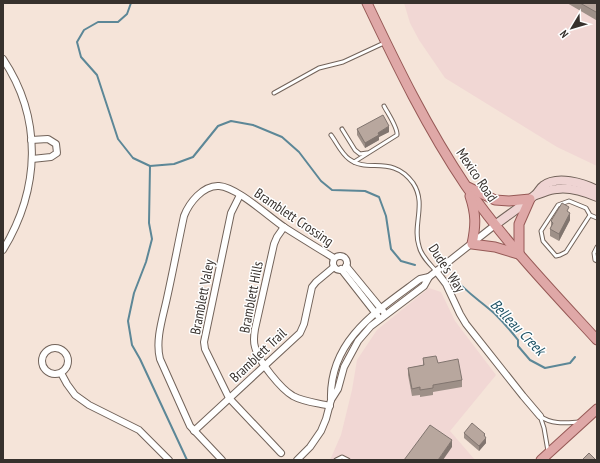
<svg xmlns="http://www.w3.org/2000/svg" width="600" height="463" viewBox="0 0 600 463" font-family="'PT Sans Narrow',sans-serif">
	<rect width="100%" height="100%" fill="#f5e4d9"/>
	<g fill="#f1d7d4">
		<path d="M 404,3 L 597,3 L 597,166 L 557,147 L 445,78 L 419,40 L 410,23 Z"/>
		<path d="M 429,288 L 441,292 L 455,321 L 496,375 L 450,431 L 475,460 L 330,460 L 341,435 L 352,390 L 357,360 L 377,330 Z"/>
	</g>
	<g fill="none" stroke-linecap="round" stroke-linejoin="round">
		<g stroke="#5c8797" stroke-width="2">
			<path d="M 131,3 L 127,14 L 118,22 L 98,22 L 84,30 L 77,42 L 81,57 L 97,75 L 118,139 L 133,158 L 150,166 L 174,164 L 193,157 L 218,126 L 231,121 L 253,125 L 282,137 L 299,152 L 321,181 L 332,190 L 365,191 L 379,197 L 386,216 L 391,249 L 401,261 L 415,265"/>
			<path d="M 150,166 L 149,223 L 152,239 L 146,262 L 134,293 L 128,321 L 132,345 L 140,359 L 187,460"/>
			<path d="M 453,276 C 465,292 481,301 495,314 C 503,322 511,331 518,340 L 518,346 L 530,360 L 545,368 L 570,363 L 575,357"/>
		</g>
		<defs>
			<g id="lane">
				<path d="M 274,93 L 319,68 L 343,62 L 384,43"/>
				<path d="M 342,129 L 355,150 L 360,154 L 367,153"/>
				<path d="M 331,135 C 337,143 341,153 349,159 C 368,174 392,154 413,183 C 427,204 412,225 419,246 C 421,256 430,264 436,271"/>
				<path d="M 354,162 L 397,135 C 398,128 387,112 384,106"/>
				<path d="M 590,215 L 566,252 L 560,255 L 556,256 L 543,241 L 541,231 L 558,205 L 569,201 L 586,208 L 590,215 L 597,218"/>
				<path d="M 597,247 L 594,253 L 595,260 L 597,261"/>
				<path d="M 540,416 C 552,425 566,423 579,422"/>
				<path d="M 540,416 L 544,428 L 548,451"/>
				<path d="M 336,460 L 342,457 L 348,460"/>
			</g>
			<g id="street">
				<path d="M 3,59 C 43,119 40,189 3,250"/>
				<path d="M 31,140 L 48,139 L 56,144 L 57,153 L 51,157 L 32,159"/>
				<path d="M 240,195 L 231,213 L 204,342 L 205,349 L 229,398 L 281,453"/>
				<path d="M 284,227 L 277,237 L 274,244 L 255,329 C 254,335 253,341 255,347 C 258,361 281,389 293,396 C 304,402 318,403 330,406"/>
				<circle cx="340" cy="263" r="7"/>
				<path d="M 346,266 L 383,311"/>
				<path d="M 341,269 L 377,315"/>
				<path d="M 436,271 L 446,284 L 460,314 L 466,324 L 523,396 L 540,416"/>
				<circle cx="55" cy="361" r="13"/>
				<path d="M 61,373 L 67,384 L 75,395 L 89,405 L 139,430 L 169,460"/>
				<path d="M 331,400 C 329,340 377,311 420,279 L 429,277 L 495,225"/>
				<path d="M 194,431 L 300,333 L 304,324 L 312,287 L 316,282 L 334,267"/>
				<path d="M 222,460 L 190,426 L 160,359 C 155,340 163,317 167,298 C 173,271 178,244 184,216 C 189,203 203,185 219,186 C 237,187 269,217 284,227 C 301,238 318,248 334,258"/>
				<path d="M 297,460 L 310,447 L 321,431 L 326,419 L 331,400 L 338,389 L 344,367 L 358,341 L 371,326 L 424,286 L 429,277"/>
			</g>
			<g id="secondary">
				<path d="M 536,195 C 543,193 550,189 557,189 C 570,187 585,192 597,197"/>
				<path d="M 495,225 C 508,215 522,206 535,195 C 538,193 540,188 543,186 C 557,175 583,183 597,190"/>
			</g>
			<g id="primary">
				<path d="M 367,3 C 397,66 427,128 466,186 C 505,242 552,291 597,340"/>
				<path d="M 468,187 L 495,200 L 509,201 L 530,199 L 519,224 L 519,254"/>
				<path d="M 470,196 C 476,214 476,225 472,244 L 495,247 L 518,254"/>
				<path d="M 541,460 L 597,409"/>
			</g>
		</defs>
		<use href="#lane" stroke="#72635a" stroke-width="5"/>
		<use href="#street" stroke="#72635a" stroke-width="8"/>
		<use href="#secondary" stroke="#72635a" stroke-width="10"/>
		<use href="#primary" stroke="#965956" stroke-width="11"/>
		<use href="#lane" stroke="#fff" stroke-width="3"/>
		<use href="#street" stroke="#fff" stroke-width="6"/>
		<use href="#secondary" stroke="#efd4d3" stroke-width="8"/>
		<use href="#primary" stroke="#dfa8a7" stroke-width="9"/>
	</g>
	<g fill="#9e9088">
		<path d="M 567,3 L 597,3 L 597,18 L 596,20 Z"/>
		<path d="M 357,129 L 389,132 L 379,137 L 379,140 L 365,148 L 357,135 Z"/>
		<path d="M 569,212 L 570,220 L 559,241 L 550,236 L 550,229 L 551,226 L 551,221 Z"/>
		<path d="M 423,358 L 438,363 L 462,380 L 462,387 L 433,392 L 433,395 L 420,397 L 420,395 L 412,396 L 408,375 L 408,368 L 423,365 Z"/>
		<path d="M 464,433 L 485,437 L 486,443 L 479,451 L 464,438 Z"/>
	</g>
	<g fill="#81756f">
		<path d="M 389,126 L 389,132 L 379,137 L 379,140 L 365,148 L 365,143 L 378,133 Z"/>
		<path d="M 570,213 L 570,220 L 559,241 L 559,234 Z"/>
		<path d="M 485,434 L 485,439 L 486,438 L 486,443 L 479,451 L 479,446 L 484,435 Z"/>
		<path d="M 452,440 L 452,447 L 443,460 L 438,460 Z"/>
	</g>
	<g fill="#b8a79e" stroke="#81756f">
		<path d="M 580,3 L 597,3 L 597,11 L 596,12 Z"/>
		<path d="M 383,115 L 389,126 L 378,133 L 379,135 L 365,143 L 357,129 Z"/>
		<path d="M 562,203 L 569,207 L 567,211 L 570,213 L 559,234 L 550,229 L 553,223 L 551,221 Z"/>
		<path d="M 436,356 L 438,363 L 458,359 L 462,380 L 433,385 L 433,388 L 420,390 L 420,387 L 412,389 L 408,368 L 424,365 L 423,358 Z"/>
		<path d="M 472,423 L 485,434 L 484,435 L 486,438 L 479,446 L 464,433 Z"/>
		<path d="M 430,425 L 452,440 L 438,460 L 404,460 Z"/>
		<path d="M 589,453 L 596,460 L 582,460 Z"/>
	</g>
	<g text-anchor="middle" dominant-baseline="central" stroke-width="3" stroke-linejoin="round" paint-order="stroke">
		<g font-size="14" fill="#37312d" stroke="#fff">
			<text transform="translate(477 175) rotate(56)">Mexico Road</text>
			<text transform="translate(294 217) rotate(34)">Bramblett Crossing</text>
			<text transform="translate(447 268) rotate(57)">Dude's Way</text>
			<text transform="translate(202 297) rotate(-79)">Bramblett Valey</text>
			<text transform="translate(251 297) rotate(-79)">Bramblett Hills</text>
			<text transform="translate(258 355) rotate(-43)">Bramblett Trail</text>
		</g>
		<g font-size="15" font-style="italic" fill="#1e5366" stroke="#fff">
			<text transform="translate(518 327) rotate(46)">Belleau Creek</text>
		</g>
	</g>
	<rect width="600" height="463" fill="none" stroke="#37312d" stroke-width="8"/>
	<g transform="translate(572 28) rotate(232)" stroke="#ffffff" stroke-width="3" paint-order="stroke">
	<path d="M0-3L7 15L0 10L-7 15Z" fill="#37312d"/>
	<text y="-6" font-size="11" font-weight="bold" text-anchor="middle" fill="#37312d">N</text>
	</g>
</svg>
